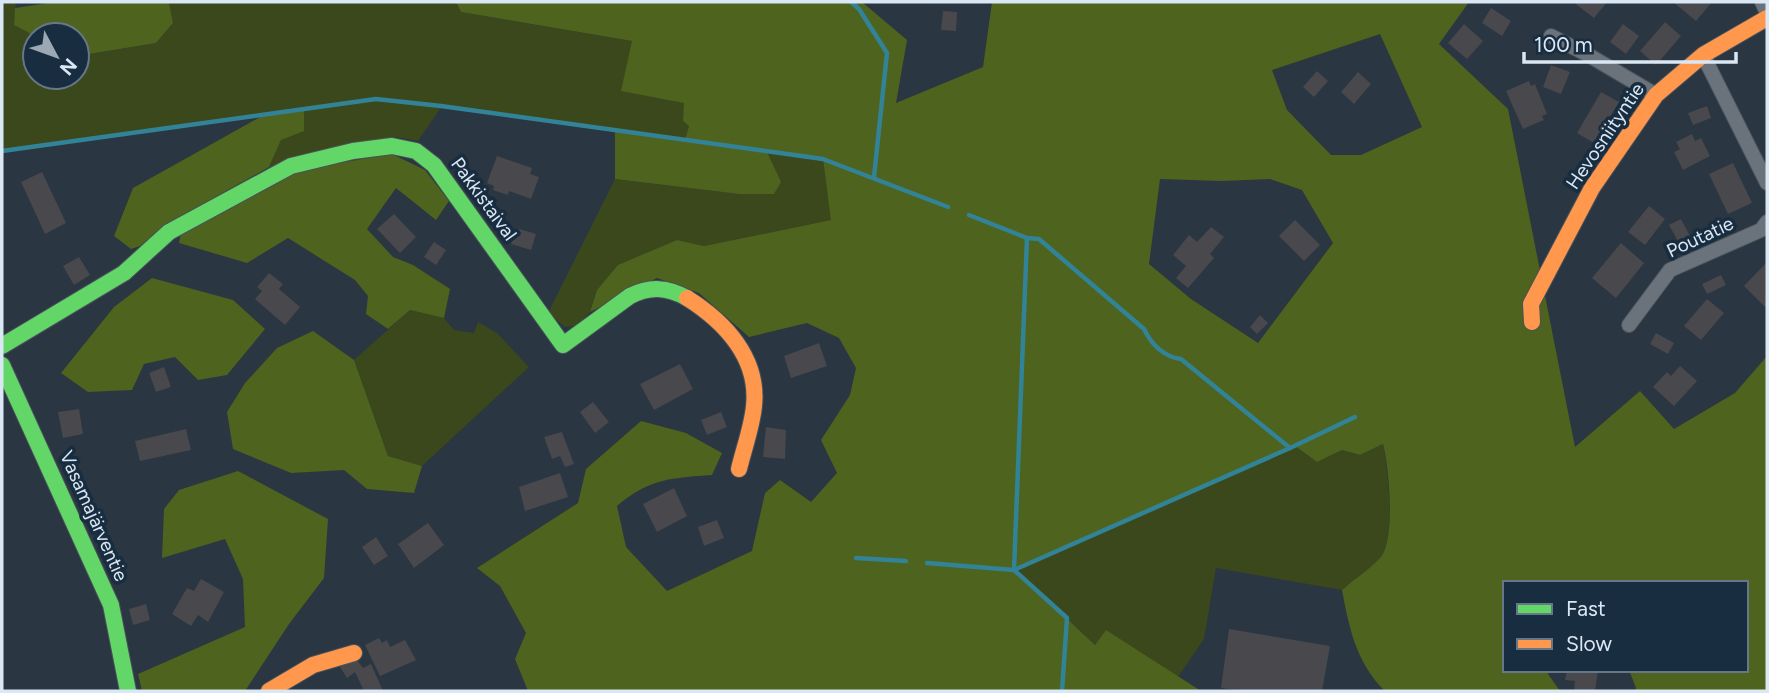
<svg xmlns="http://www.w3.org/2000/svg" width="1769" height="693" viewBox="0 0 1769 693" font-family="Figtree,sans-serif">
	<rect width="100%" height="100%" fill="#2a3641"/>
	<g fill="#3a481c">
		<path d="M 2,2 L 16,2 L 14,25 L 35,36 L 35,77 L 77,77 L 77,56 L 156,43 L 173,23 L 169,2 L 456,2 L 461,12 L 632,41 L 685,103 L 683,121 L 689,125 L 686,141 L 442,106 L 418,141 L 396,137 L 269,167 L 281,140 L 303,110 L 2,151 Z"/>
		<path d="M 766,152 L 823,159 L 832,220 L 704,246 L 677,240 L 597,290 L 590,312 L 576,326 L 565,327 L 548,313 L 615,179 L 739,194 L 774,194 Z"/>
		<path d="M 410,310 L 444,318 L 454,330 L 474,333 L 478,322 L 497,333 L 529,367 L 422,466 L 388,456 L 354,360 Z"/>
		<path d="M 1383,444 C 1388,467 1396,540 1380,558 C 1370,570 1354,579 1342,590 L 1216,568 L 1204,639 L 1178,677 L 1106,631 L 1095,645 L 1014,570 L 1295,446 L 1317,462 L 1342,450 L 1360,455 Z"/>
	</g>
	<g fill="#4e631d" fill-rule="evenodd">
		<path d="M 55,2 L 169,2 L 173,23 L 156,43 L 77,56 L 77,35 L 35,36 L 14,25 L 15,8 Z"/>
		<path d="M 456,2 L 862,2 L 907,40 L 896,103 L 983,67 L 992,2 L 1469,2 L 1439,44 L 1508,109 L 1575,447 L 1640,391 L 1674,429 L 1735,393 L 1767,356 L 1767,691 L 1635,691 L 1636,688 L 1629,670 L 1746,670 L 1746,583 L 1505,583 L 1505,670 L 1549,670 L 1548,674 L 1560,691 L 1385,691 C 1356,663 1349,627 1342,590 C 1354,579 1369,570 1380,558 C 1396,541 1389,466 1383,444 L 1360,455 L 1342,450 L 1317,462 L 1295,446 L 1014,569 L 1095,645 L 1106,630 L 1201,691 L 528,691 L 515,659 L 526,633 L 500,586 L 477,568 L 578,503 L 586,469 L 641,421 L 686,433 L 722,453 L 712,475 C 672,478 650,478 617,506 L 626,547 L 667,591 L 752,551 L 765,493 L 780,480 L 811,502 L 837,473 L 821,440 L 850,395 L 856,368 L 839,338 L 807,323 L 749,337 L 699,293 L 657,278 L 590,312 L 597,290 L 618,265 L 677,240 L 704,246 L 831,220 L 823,159 L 767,152 L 781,182 L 774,194 L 739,194 L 615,179 L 615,130 L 685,140 L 689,126 L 683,121 L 684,103 L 621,91 L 632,41 L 461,12 ZM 1380,34 L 1422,127 L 1361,155 L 1331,155 L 1287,110 L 1272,70 ZM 1160,179 L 1222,181 L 1270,179 L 1302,190 L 1333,243 L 1258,343 L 1191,299 L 1149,264 Z"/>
		<path d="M 304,110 L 304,131 L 281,140 L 269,167 L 185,214 L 140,246 L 131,249 L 114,236 L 133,188 L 262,116 Z"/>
		<path d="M 392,154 L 425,170 L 449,201 L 436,220 L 396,188 L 367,229 L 393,257 L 413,265 L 450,289 L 444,318 L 410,310 L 388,329 L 366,314 L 368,296 L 355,280 L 288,238 L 247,263 L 179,243 L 181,233 L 292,171 Z"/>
		<path d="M 152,278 L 233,300 L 265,329 L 227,375 L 198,380 L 175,357 L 144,364 L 132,390 L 88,392 L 61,373 L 114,307 Z"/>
		<path d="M 313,331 L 354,360 L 388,456 L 422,466 L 414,493 L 367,489 L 344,470 L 291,473 L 233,449 L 227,412 L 245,383 L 277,348 Z"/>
		<path d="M 238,471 L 328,519 L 324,578 L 289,624 L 245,691 L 142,691 L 138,674 L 245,627 L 243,579 L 225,539 L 162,558 L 164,509 L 179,490 Z"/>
	</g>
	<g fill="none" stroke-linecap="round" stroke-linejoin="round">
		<g stroke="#328397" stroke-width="4.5">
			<path d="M 851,2 L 859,9 L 887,53 L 874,177"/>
			<path d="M 2,151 L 376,99 L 441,106 L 823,159 L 948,207"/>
			<path d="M 969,215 L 1027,238 L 1039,239 L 1144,329 C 1151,344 1164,357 1181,359 L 1290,448"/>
			<path d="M 1027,238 L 1014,570 L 1067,618 L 1062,691"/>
			<path d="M 856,558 L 906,561"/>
			<path d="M 927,563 L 1014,570 L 1290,448 L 1355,417"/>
		</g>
	</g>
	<g fill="#49484d">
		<path d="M 1573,2 L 1607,2 L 1594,18 Z"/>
		<path d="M 1673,2 L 1712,2 L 1696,21 Z"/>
		<path d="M 1491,8 L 1511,21 L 1502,36 L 1482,23 Z"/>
		<path d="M 943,11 L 957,12 L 956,31 L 941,30 Z"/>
		<path d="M 1665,22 L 1681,36 L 1656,65 L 1640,51 Z"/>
		<path d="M 1464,24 L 1483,41 L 1467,59 L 1448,43 Z"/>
		<path d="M 1623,24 L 1639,36 L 1626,54 L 1610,42 Z"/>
		<path d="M 1551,65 L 1570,72 L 1561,94 L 1543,87 Z"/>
		<path d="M 1317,71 L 1328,81 L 1314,97 L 1303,87 Z"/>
		<path d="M 1358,72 L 1371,84 L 1354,104 L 1341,92 Z"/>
		<path d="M 1529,81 L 1531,86 L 1535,84 L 1547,114 L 1542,116 L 1544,120 L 1523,129 L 1506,91 Z"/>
		<path d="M 1601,92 L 1619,102 L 1594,143 L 1577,133 Z"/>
		<path d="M 1707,106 L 1711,118 L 1693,125 L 1688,113 Z"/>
		<path d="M 1692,134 L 1695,141 L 1701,138 L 1710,156 L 1683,170 L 1674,152 L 1680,149 L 1676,142 Z"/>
		<path d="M 497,156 L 532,168 L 530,174 L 539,177 L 531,199 L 509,191 L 508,195 L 493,190 L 494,186 L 487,183 Z"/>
		<path d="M 1733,163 L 1752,203 L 1728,214 L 1709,174 Z"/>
		<path d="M 42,172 L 66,223 L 45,234 L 21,182 Z"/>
		<path d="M 1649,206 L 1665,219 L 1645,245 L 1628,232 Z"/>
		<path d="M 394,214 L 416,237 L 400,253 L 377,229 Z"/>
		<path d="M 1681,219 L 1690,236 L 1679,243 L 1669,225 Z"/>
		<path d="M 1295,220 L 1320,245 L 1304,261 L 1279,236 Z"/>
		<path d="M 1211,227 L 1224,237 L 1210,254 L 1214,258 L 1188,288 L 1176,278 L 1186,266 L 1173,255 L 1189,235 L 1197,242 Z"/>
		<path d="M 516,228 L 536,234 L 531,250 L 511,244 Z"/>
		<path d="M 434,242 L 446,250 L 436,265 L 424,257 Z"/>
		<path d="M 1621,243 L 1644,263 L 1616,298 L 1592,278 Z"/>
		<path d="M 79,257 L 90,275 L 74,285 L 63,266 Z"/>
		<path d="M 1767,262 L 1767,309 L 1744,286 Z"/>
		<path d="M 269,273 L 283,284 L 279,289 L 300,307 L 285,325 L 255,299 L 262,291 L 257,287 Z"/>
		<path d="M 1721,275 L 1726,285 L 1707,294 L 1702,284 Z"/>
		<path d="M 1707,299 L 1724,313 L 1701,340 L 1684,326 Z"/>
		<path d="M 1260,315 L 1268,323 L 1257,334 L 1250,327 Z"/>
		<path d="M 1656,333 L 1674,343 L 1668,354 L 1650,344 Z"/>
		<path d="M 819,343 L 827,366 L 791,378 L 784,356 Z"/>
		<path d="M 680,364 L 693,389 L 654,410 L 640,384 Z"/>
		<path d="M 1680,366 L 1697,381 L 1674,406 L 1653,387 L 1667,372 L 1671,376 Z"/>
		<path d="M 164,367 L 171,387 L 156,392 L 149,373 Z"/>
		<path d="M 593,402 L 609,422 L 595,433 L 580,412 Z"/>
		<path d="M 79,409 L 83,434 L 63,438 L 58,412 Z"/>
		<path d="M 721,412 L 727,427 L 707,435 L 701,420 Z"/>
		<path d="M 766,427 L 786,430 L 785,459 L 763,457 Z"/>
		<path d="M 186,429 L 191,450 L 140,461 L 135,441 Z"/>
		<path d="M 562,432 L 574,464 L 565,467 L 560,456 L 552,459 L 544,437 Z"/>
		<path d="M 560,473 L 568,497 L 525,511 L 519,487 Z"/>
		<path d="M 674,488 L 687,516 L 657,532 L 643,504 Z"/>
		<path d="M 717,520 L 724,538 L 704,546 L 698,527 Z"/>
		<path d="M 428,523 L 444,545 L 414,568 L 398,544 Z"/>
		<path d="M 376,537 L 388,556 L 374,565 L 362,547 Z"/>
		<path d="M 201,579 L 224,592 L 208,622 L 198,615 L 191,626 L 172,614 L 187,588 L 194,591 Z"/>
		<path d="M 146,604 L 150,620 L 133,625 L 129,609 Z"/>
		<path d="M 1229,629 L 1330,646 L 1322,691 L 1243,691 L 1221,688 Z"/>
		<path d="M 379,638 L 382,643 L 387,640 L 390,647 L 405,640 L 416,660 L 380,676 L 365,645 Z"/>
		<path d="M 354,656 L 363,668 L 371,664 L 383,691 L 364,691 L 355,672 L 347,678 L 340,667 Z"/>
		<path d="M 1567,670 L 1598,670 L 1595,691 L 1574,691 L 1575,681 L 1565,680 Z"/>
	</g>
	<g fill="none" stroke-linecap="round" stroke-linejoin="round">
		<defs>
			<g id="street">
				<path d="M 1762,2 L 1767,13"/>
				<path d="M 1551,36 L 1590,56 L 1656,95"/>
				<path d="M 1703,55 L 1767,183"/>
				<path d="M 1629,325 L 1670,270 L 1761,230 L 1767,222"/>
			</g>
			<g id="fast">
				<path d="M 2,346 L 124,273 L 169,232 L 291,166 L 353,151 L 392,146 L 416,151 L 434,165 L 563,345 L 630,296 C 650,286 667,287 687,298"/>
				<path d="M 2,365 L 111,605 L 128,691"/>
			</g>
			<g id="slow">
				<path d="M 687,298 C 725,322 759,358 754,406 C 752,427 744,448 739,469"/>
				<path d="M 1532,322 L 1531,304 L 1592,188 L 1656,95 L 1703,55 L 1767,18"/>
				<path d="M 269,691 L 313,665 L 354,653"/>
			</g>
		</defs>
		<use href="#street" stroke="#48525b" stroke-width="16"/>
		<use href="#fast" stroke="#48525b" stroke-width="18"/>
		<use href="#slow" stroke="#48525b" stroke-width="18"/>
		<use href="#street" stroke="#6a727b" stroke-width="14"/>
		<use href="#fast" stroke="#63d668" stroke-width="16"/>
		<use href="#slow" stroke="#ff974d" stroke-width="16"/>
	</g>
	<g text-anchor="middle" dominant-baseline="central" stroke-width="7" stroke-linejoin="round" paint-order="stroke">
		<g font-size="19" fill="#dae7f4" stroke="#182d40">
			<text transform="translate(1605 136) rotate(-56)">Hevosniityntie</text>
			<text transform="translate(484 199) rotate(54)">Pakkistaival</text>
			<text transform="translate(1700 237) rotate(-25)">Poutatie</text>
			<text transform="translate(94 516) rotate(66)">Vasamajärventie</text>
		</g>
	</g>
	<rect width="1769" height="693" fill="none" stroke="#dae7f4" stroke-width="7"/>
	<rect x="1503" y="581" width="245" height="91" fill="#182d40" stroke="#667788" stroke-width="2"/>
	<rect x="1517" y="604" width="35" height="10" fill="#63d668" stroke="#667788" stroke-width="2"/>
	<text x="1566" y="616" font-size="21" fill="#dae7f4">Fast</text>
	<rect x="1517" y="639" width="35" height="10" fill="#ff974d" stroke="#667788" stroke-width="2"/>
	<text x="1566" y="651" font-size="21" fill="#dae7f4">Slow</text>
	<g transform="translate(56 56) rotate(131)"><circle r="33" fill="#182d40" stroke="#667788" stroke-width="2"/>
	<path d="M0-5L12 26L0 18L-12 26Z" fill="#9ca9b5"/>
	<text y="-10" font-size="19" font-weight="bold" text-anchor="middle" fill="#dae7f4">N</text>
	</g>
	<path d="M1524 52v10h212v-10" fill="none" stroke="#dae7f4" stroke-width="3.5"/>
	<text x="1534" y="52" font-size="21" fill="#dae7f4" stroke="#182d40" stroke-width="5" paint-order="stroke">100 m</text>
</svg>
